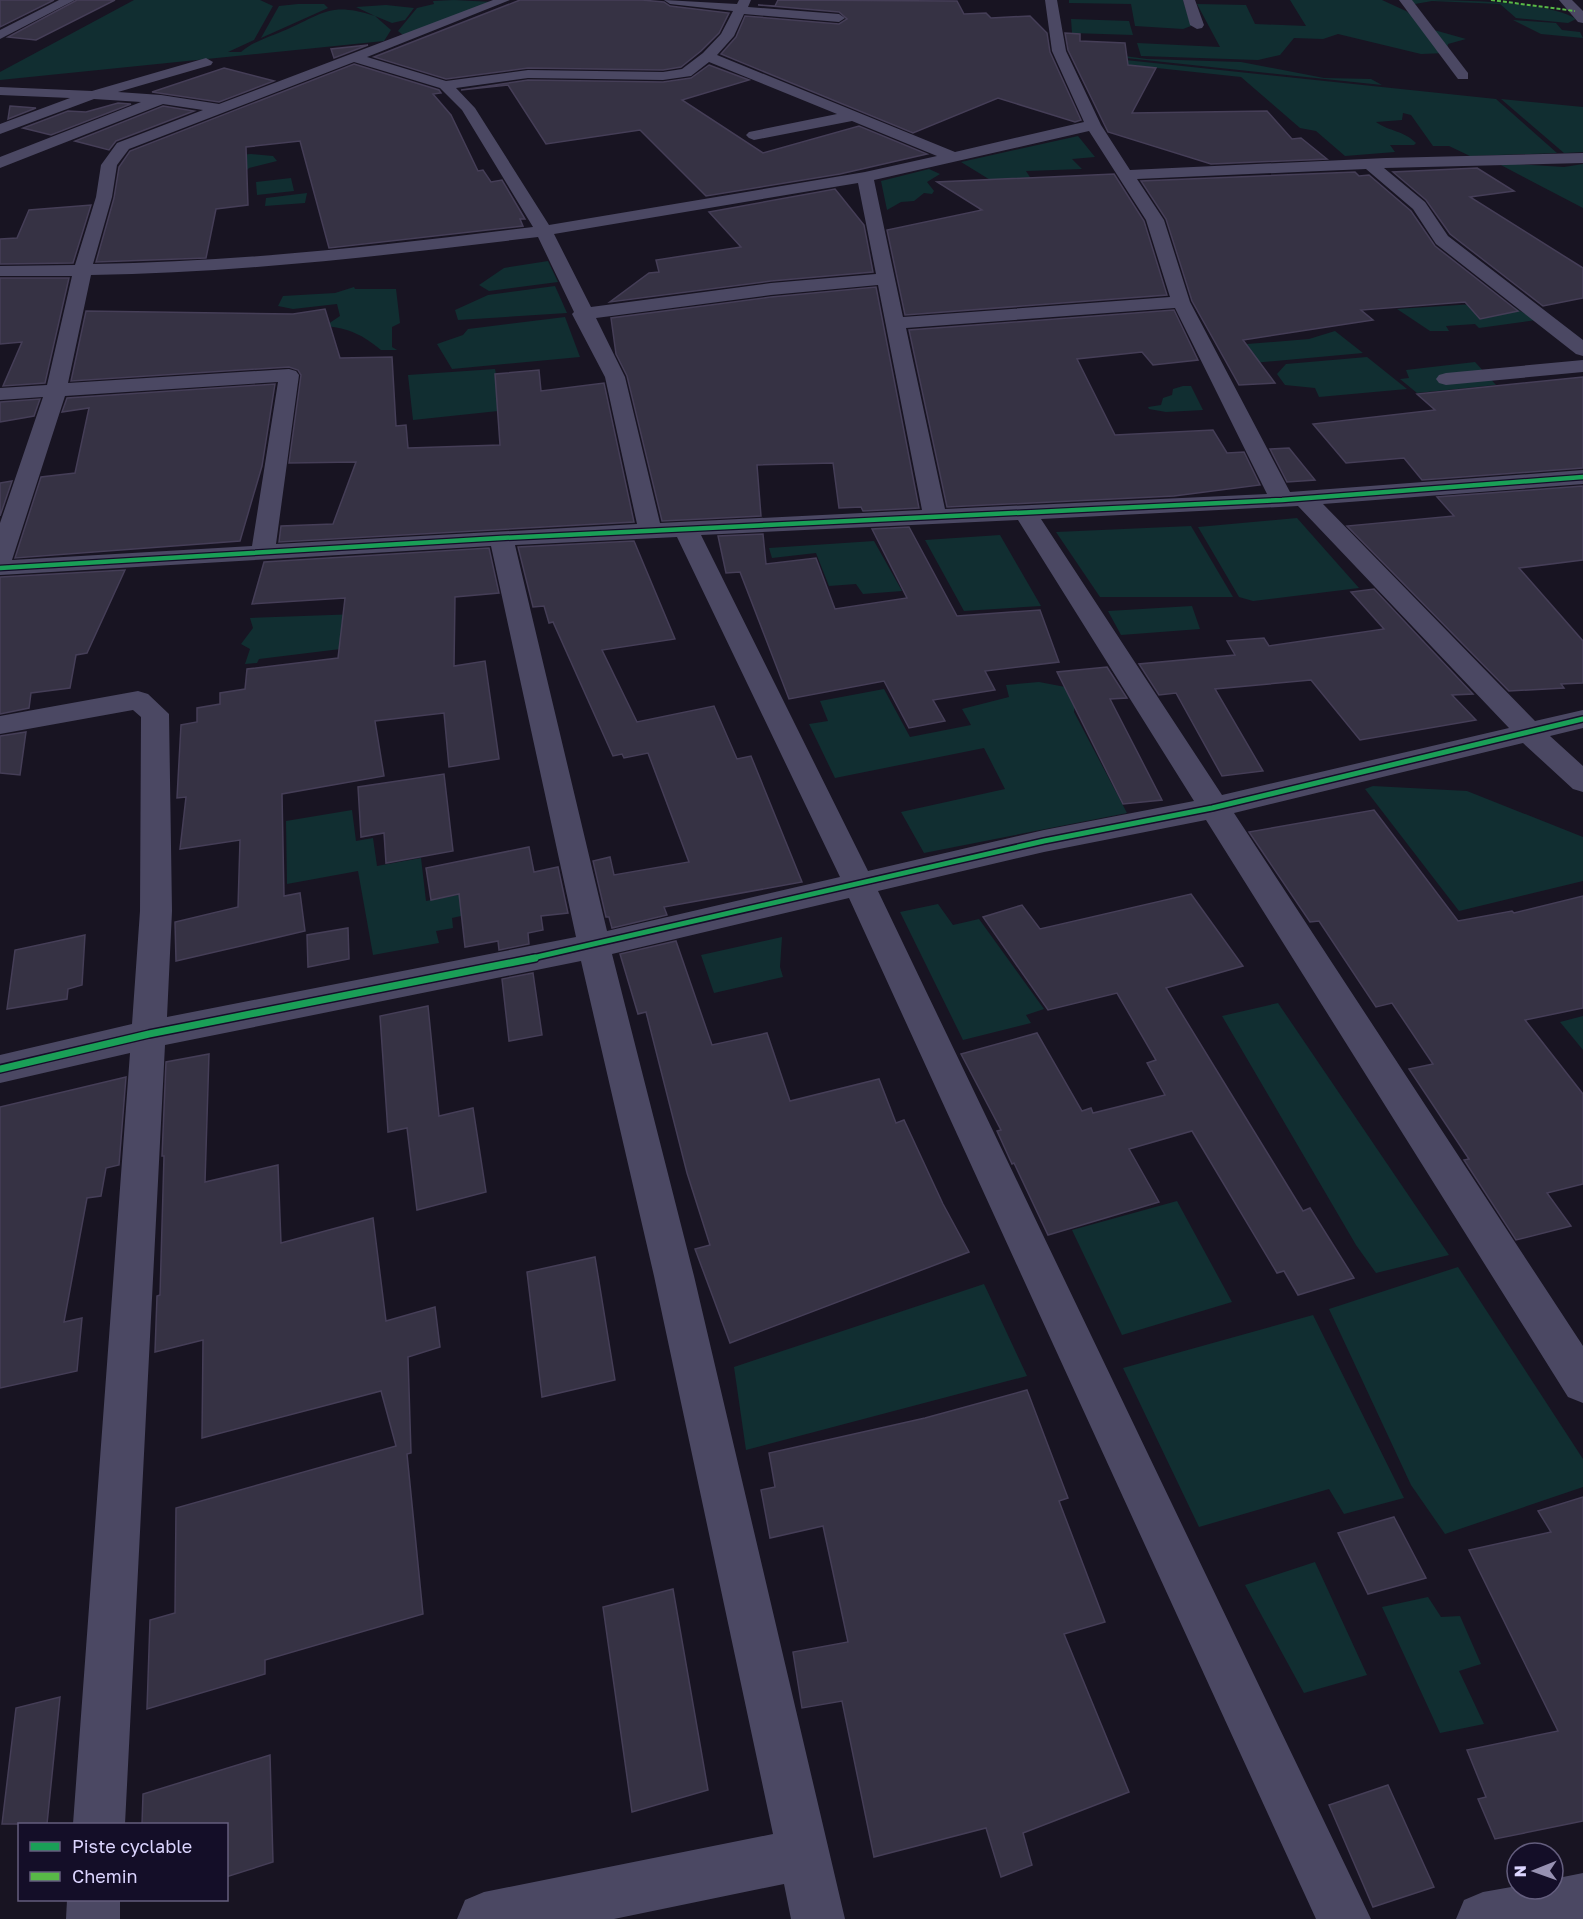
<svg xmlns="http://www.w3.org/2000/svg" width="1583" height="1919" viewBox="0 0 1583 1919" font-family="'Golos Text',sans-serif">
	<rect width="100%" height="100%" fill="#181422"/>
	<g fill="#112e31">
		<path d="M 134,0 L 260,0 L 273,6 L 254,40 L 228,52 L 241,52 C 252,42 269,37 283,31 C 323,14 329,1 375,16 L 356,7 L 386,5 L 414,8 L 405,20 L 392,23 L 375,16 L 391,30 L 384,41 L 0,80 L 0,72 Z"/>
		<path d="M 454,0 L 493,2 L 403,35 L 398,31 L 417,8 L 434,4 L 433,1 Z"/>
		<path d="M 1069,0 L 1183,0 L 1191,26 L 1183,29 L 1135,26 L 1131,4 L 1069,3 Z"/>
		<path d="M 1290,0 L 1382,0 L 1406,11 L 1427,28 L 1466,39 L 1448,44 L 1446,53 L 1421,54 L 1338,34 L 1323,39 L 1294,38 L 1280,55 L 1258,60 L 1141,56 L 1137,43 L 1220,47 L 1197,4 L 1246,5 L 1255,24 L 1306,26 Z"/>
		<path d="M 1411,0 C 1451,0 1547,0 1576,19 L 1568,23 L 1516,18 L 1500,4 L 1432,1 L 1415,4 Z"/>
		<path d="M 298,4 L 324,4 L 328,8 L 261,38 L 279,6 Z"/>
		<path d="M 1071,19 L 1129,21 L 1133,35 L 1072,33 Z"/>
		<path d="M 1513,20 L 1556,23 L 1562,30 L 1580,32 L 1583,38 L 1541,34 Z"/>
		<path d="M 1078,50 L 1147,59 L 1241,62 L 1324,78 L 1371,79 L 1382,85 L 1079,53 Z"/>
		<path d="M 1078,55 L 1496,99 L 1557,153 L 1470,156 L 1449,146 L 1433,146 L 1411,115 L 1403,113 L 1402,120 L 1376,122 C 1390,132 1403,130 1416,143 L 1414,145 L 1390,145 L 1395,152 L 1345,156 L 1316,131 L 1300,128 L 1241,77 L 1082,60 Z"/>
		<path d="M 1501,99 L 1583,107 L 1583,152 L 1564,153 Z"/>
		<path d="M 1078,136 L 1095,157 L 1072,159 L 1082,169 L 1026,171 L 1044,199 L 1018,197 L 961,162 Z"/>
		<path d="M 251,154 L 273,156 L 277,161 L 249,168 L 245,172 L 181,160 Z"/>
		<path d="M 1497,163 L 1564,167 L 1583,164 L 1583,208 Z"/>
		<path d="M 929,169 L 940,174 L 927,182 L 934,191 L 932,194 L 924,193 L 914,201 L 901,202 L 887,210 L 881,181 Z"/>
		<path d="M 291,178 L 294,191 L 257,195 L 256,182 Z"/>
		<path d="M 307,193 L 305,203 L 265,206 L 266,198 Z"/>
		<path d="M 548,261 L 558,282 L 489,291 L 479,285 L 504,268 Z"/>
		<path d="M 555,286 L 567,313 L 458,320 L 455,310 L 488,295 Z"/>
		<path d="M 354,287 L 355,289 L 396,289 L 400,323 L 392,327 L 392,347 L 397,350 L 381,350 C 363,335 349,328 325,326 L 340,316 L 337,304 L 293,309 L 278,306 L 283,296 L 335,293 Z"/>
		<path d="M 1505,302 L 1536,320 L 1479,328 L 1475,324 L 1446,326 L 1449,331 L 1430,331 L 1397,309 Z"/>
		<path d="M 565,317 L 580,357 L 452,369 L 437,344 L 463,335 L 468,329 Z"/>
		<path d="M 1335,331 L 1363,353 L 1230,365 L 1222,346 L 1309,339 Z"/>
		<path d="M 1367,357 L 1407,389 L 1319,397 L 1315,388 L 1285,385 L 1277,374 L 1286,364 Z"/>
		<path d="M 1475,362 L 1496,385 L 1417,393 L 1400,379 L 1409,378 L 1406,370 Z"/>
		<path d="M 495,369 L 497,380 L 518,409 L 413,420 L 408,375 Z"/>
		<path d="M 1183,386 L 1191,386 L 1203,410 L 1166,412 L 1149,409 L 1148,407 L 1161,405 L 1163,398 L 1172,395 L 1173,389 Z"/>
		<path d="M 1297,518 L 1359,588 L 1253,601 L 1239,597 L 1198,527 Z"/>
		<path d="M 1191,526 L 1233,597 L 1100,597 L 1056,532 Z"/>
		<path d="M 1000,535 L 1041,606 L 964,611 L 925,540 Z"/>
		<path d="M 874,541 L 902,591 L 863,594 L 856,584 L 829,586 L 816,553 L 772,558 L 769,548 Z"/>
		<path d="M 1192,606 L 1200,629 L 1121,635 L 1108,611 Z"/>
		<path d="M 359,614 L 365,646 L 259,659 L 257,663 L 245,664 L 250,649 L 241,644 L 253,628 L 250,618 Z"/>
		<path d="M 1039,682 L 1076,689 L 1074,712 L 1127,813 L 924,853 L 901,812 L 1005,789 L 984,748 L 835,778 L 809,724 L 828,721 L 820,701 L 884,689 L 910,737 L 971,725 L 962,709 L 1009,697 L 1006,685 Z"/>
		<path d="M 1373,786 L 1467,791 L 1583,837 L 1583,881 L 1459,911 L 1365,789 Z"/>
		<path d="M 352,810 L 356,841 L 373,838 L 377,866 L 421,858 L 426,901 L 533,881 L 506,906 L 452,918 L 453,928 L 436,931 L 439,943 L 373,955 L 358,871 L 287,884 L 286,821 Z"/>
		<path d="M 938,904 L 953,925 L 979,919 L 1044,1009 L 1026,1015 L 1031,1023 L 963,1040 L 900,912 Z"/>
		<path d="M 782,937 L 780,967 L 783,977 L 714,993 L 701,955 Z"/>
		<path d="M 1278,1003 L 1449,1255 L 1376,1273 L 1356,1245 L 1222,1016 Z"/>
		<path d="M 1583,1016 L 1583,1050 L 1560,1022 Z"/>
		<path d="M 1177,1201 L 1232,1302 L 1122,1335 L 1072,1230 Z"/>
		<path d="M 1458,1267 L 1583,1459 L 1583,1487 L 1445,1534 L 1411,1485 L 1329,1309 Z"/>
		<path d="M 984,1284 L 1027,1376 L 746,1450 L 734,1367 Z"/>
		<path d="M 1313,1315 L 1404,1498 L 1344,1514 L 1329,1489 L 1199,1527 L 1123,1368 Z"/>
		<path d="M 1315,1562 L 1367,1675 L 1304,1693 L 1245,1585 Z"/>
		<path d="M 1428,1597 L 1441,1617 L 1460,1616 L 1481,1664 L 1459,1671 L 1484,1724 L 1440,1733 L 1382,1607 Z"/>
	</g>
	<g fill="#363244" stroke="#453e57" stroke-width="1.5">
		<path d="M 0,0 L 54,0 L 0,27 Z"/>
		<path d="M 77,0 L 115,0 L 36,40 L 8,37 Z"/>
		<path d="M 520,0 L 642,0 L 664,2 L 670,6 L 729,13 L 719,33 L 701,51 L 681,67 L 663,70 L 528,68 L 446,79 L 374,57 Z"/>
		<path d="M 778,0 L 957,1 L 964,14 L 986,13 L 991,18 L 1030,16 L 1047,33 L 1050,52 L 1081,120 L 1075,122 L 998,98 L 913,133 L 721,54 L 736,37 L 745,16 L 839,24 L 847,19 L 839,12 L 758,5 L 775,6 Z"/>
		<path d="M 1065,33 L 1080,34 L 1080,41 L 1125,43 L 1128,65 L 1156,68 L 1132,113 L 1267,111 L 1292,139 L 1301,138 L 1327,159 L 1211,164 L 1108,132 L 1068,50 Z"/>
		<path d="M 368,45 L 334,58 L 331,49 Z"/>
		<path d="M 354,64 L 439,90 L 441,93 L 433,94 L 451,115 L 478,171 L 483,170 L 491,182 L 502,180 L 525,219 L 520,219 L 523,226 L 329,248 L 300,141 L 246,147 L 248,205 L 216,209 L 206,258 L 96,262 L 114,198 L 119,167 L 130,151 Z"/>
		<path d="M 709,65 L 749,80 L 682,100 L 763,153 L 859,126 L 927,154 L 840,174 L 706,196 L 640,130 L 546,144 L 508,85 L 461,90 L 528,80 L 663,82 L 691,78 Z"/>
		<path d="M 224,68 L 274,81 L 219,102 L 152,92 Z"/>
		<path d="M 118,103 L 131,104 L 51,135 L 23,128 L 68,111 L 86,112 Z"/>
		<path d="M 10,106 L 36,108 L 8,119 Z"/>
		<path d="M 163,106 L 194,111 L 116,141 L 109,150 L 75,141 Z"/>
		<path d="M 1477,168 L 1514,191 L 1470,197 L 1583,268 L 1583,298 L 1543,306 L 1450,234 L 1426,200 L 1393,172 Z"/>
		<path d="M 1355,172 L 1359,176 L 1369,175 L 1411,211 L 1435,246 L 1518,311 L 1480,319 L 1465,302 L 1361,310 L 1373,320 L 1243,340 L 1275,383 L 1239,385 L 1192,301 L 1166,219 L 1141,181 Z"/>
		<path d="M 1114,174 L 1144,221 L 1167,295 L 905,315 L 887,230 L 982,210 L 937,182 Z"/>
		<path d="M 835,189 L 864,225 L 873,272 L 771,281 L 610,302 L 649,273 L 659,272 L 656,260 L 741,247 L 709,212 Z"/>
		<path d="M 91,205 L 73,263 L 0,264 L 0,239 L 17,238 L 29,210 Z"/>
		<path d="M 0,278 L 69,278 L 45,383 L 3,386 L 22,342 L 0,344 Z"/>
		<path d="M 876,287 L 919,508 L 863,511 L 861,507 L 839,508 L 833,463 L 757,465 L 761,516 L 662,521 L 627,376 L 616,354 L 611,318 L 771,297 Z"/>
		<path d="M 325,309 L 340,358 L 392,357 L 396,426 L 406,425 L 408,448 L 500,445 L 495,374 L 539,370 L 541,391 L 604,383 L 634,522 L 279,542 L 281,526 L 333,524 L 356,462 L 289,463 L 301,375 L 298,370 L 289,367 L 71,381 L 86,311 L 293,314 Z"/>
		<path d="M 1174,310 L 1198,360 L 1153,365 L 1142,352 L 1077,359 L 1115,435 L 1213,430 L 1227,453 L 1244,452 L 1260,485 L 1174,496 L 947,507 L 909,330 Z"/>
		<path d="M 1583,377 L 1583,468 L 1422,480 L 1404,458 L 1346,463 L 1313,424 L 1435,410 L 1417,394 Z"/>
		<path d="M 275,384 L 262,466 L 240,541 L 15,558 L 41,477 L 75,473 L 89,408 L 62,412 L 67,398 Z"/>
		<path d="M 40,399 L 34,416 L 0,422 L 0,402 Z"/>
		<path d="M 1289,448 L 1315,480 L 1287,482 L 1270,449 Z"/>
		<path d="M 12,481 L 0,516 L 0,483 Z"/>
		<path d="M 1583,486 L 1583,560 L 1519,568 L 1583,641 L 1583,683 L 1561,684 L 1564,688 L 1509,691 L 1347,526 L 1454,516 L 1437,497 Z"/>
		<path d="M 909,527 L 957,616 L 1040,610 L 1059,662 L 985,671 L 995,690 L 933,700 L 945,721 L 909,728 L 884,681 L 789,699 L 740,572 L 726,573 L 718,536 L 763,534 L 766,564 L 816,558 L 835,609 L 907,598 L 872,529 Z"/>
		<path d="M 634,541 L 675,639 L 602,650 L 637,722 L 714,706 L 737,759 L 751,756 L 802,882 L 664,907 L 667,915 L 612,928 L 609,917 L 606,917 L 593,861 L 610,857 L 614,875 L 689,862 L 648,753 L 624,758 L 622,754 L 613,756 L 553,622 L 549,623 L 544,606 L 533,607 L 518,547 Z"/>
		<path d="M 489,548 L 499,593 L 455,597 L 454,666 L 485,661 L 499,759 L 449,767 L 444,713 L 375,721 L 384,776 L 282,794 L 284,896 L 300,893 L 305,931 L 176,961 L 175,922 L 238,907 L 240,840 L 180,849 L 186,797 L 177,798 L 181,725 L 197,722 L 197,708 L 220,704 L 220,693 L 245,689 L 247,669 L 338,658 L 345,598 L 252,604 L 264,562 Z"/>
		<path d="M 125,570 L 87,653 L 76,655 L 70,688 L 31,693 L 29,708 L 0,714 L 0,577 Z"/>
		<path d="M 1374,589 L 1473,694 L 1452,695 L 1476,720 L 1360,740 L 1311,680 L 1215,689 L 1263,771 L 1222,776 L 1176,693 L 1159,695 L 1139,664 L 1235,655 L 1227,641 L 1264,638 L 1269,646 L 1384,629 L 1351,592 Z"/>
		<path d="M 1107,667 L 1127,698 L 1110,699 L 1162,800 L 1123,804 L 1057,672 Z"/>
		<path d="M 26,732 L 20,775 L 0,773 L 0,736 Z"/>
		<path d="M 444,774 L 453,851 L 386,863 L 384,833 L 361,837 L 358,787 Z"/>
		<path d="M 1374,810 L 1458,921 L 1512,911 L 1514,913 L 1583,896 L 1583,1008 L 1525,1020 L 1583,1094 L 1583,1184 L 1547,1193 L 1571,1226 L 1516,1240 L 1464,1160 L 1469,1159 L 1409,1069 L 1433,1064 L 1392,1003 L 1376,1007 L 1319,921 L 1310,922 L 1249,832 Z"/>
		<path d="M 529,847 L 534,872 L 558,867 L 568,913 L 541,916 L 543,930 L 528,933 L 529,944 L 499,950 L 498,941 L 465,947 L 459,894 L 431,900 L 426,868 Z"/>
		<path d="M 1191,894 L 1243,966 L 1166,988 L 1303,1211 L 1310,1208 L 1354,1278 L 1298,1295 L 1284,1271 L 1277,1273 L 1192,1131 L 1129,1149 L 1159,1202 L 1048,1235 L 1014,1163 L 1012,1164 L 997,1131 L 1001,1130 L 961,1054 L 1037,1033 L 1082,1111 L 1091,1108 L 1093,1113 L 1165,1095 L 1147,1063 L 1156,1060 L 1117,993 L 1048,1010 L 983,917 L 1022,905 L 1040,929 Z"/>
		<path d="M 348,928 L 349,959 L 308,967 L 307,935 Z"/>
		<path d="M 85,935 L 82,985 L 68,989 L 67,999 L 7,1009 L 15,950 Z"/>
		<path d="M 676,941 L 712,1045 L 767,1033 L 790,1101 L 879,1079 L 896,1123 L 904,1120 L 943,1204 L 969,1252 L 730,1343 L 695,1249 L 710,1245 L 687,1173 L 646,1012 L 638,1014 L 620,954 Z"/>
		<path d="M 533,973 L 542,1035 L 509,1041 L 502,979 Z"/>
		<path d="M 428,1006 L 439,1116 L 473,1108 L 486,1192 L 417,1210 L 407,1128 L 388,1132 L 380,1016 Z"/>
		<path d="M 209,1054 L 205,1182 L 278,1165 L 281,1243 L 373,1218 L 386,1321 L 435,1307 L 440,1347 L 408,1357 L 411,1453 L 407,1454 L 423,1614 L 265,1660 L 265,1674 L 147,1709 L 150,1620 L 175,1613 L 176,1508 L 396,1446 L 381,1391 L 202,1438 L 203,1340 L 155,1352 L 157,1296 L 160,1295 L 164,1156 L 162,1156 L 166,1062 Z"/>
		<path d="M 126,1077 L 119,1165 L 106,1168 L 101,1196 L 87,1198 L 64,1322 L 82,1318 L 77,1371 L 0,1388 L 0,1107 Z"/>
		<path d="M 595,1257 L 615,1380 L 542,1397 L 527,1272 Z"/>
		<path d="M 1027,1390 L 1068,1498 L 1059,1501 L 1105,1622 L 1064,1634 L 1129,1792 L 1023,1833 L 1032,1865 L 1001,1877 L 986,1828 L 874,1857 L 842,1701 L 802,1708 L 793,1652 L 848,1642 L 823,1526 L 770,1538 L 761,1490 L 775,1487 L 769,1453 L 925,1418 Z"/>
		<path d="M 1583,1497 L 1583,1821 L 1495,1839 L 1478,1799 L 1486,1797 L 1467,1750 L 1558,1731 L 1469,1550 L 1551,1532 L 1538,1511 Z"/>
		<path d="M 1394,1517 L 1426,1578 L 1368,1594 L 1338,1533 Z"/>
		<path d="M 673,1589 L 708,1790 L 632,1812 L 603,1607 Z"/>
		<path d="M 60,1697 L 47,1824 L 2,1824 L 16,1708 Z"/>
		<path d="M 270,1755 L 273,1862 L 226,1877 L 226,1824 L 142,1824 L 143,1794 Z"/>
		<path d="M 1388,1785 L 1434,1887 L 1373,1907 L 1329,1805 Z"/>
	</g>
	<g fill="none" stroke-linecap="round" stroke-linejoin="round">
		<g fill="#4b4863" fill-rule="evenodd">
			<path d="M 59,0 L 75,0 L 0,39 L 0,30 Z"/>
			<path d="M 493,0 L 510,0 L 367,57 L 446,81 L 528,70 L 663,72 L 682,69 L 703,53 L 721,34 L 733,11 L 670,4 L 664,0 L 737,4 L 739,0 L 751,0 L 748,7 L 839,14 L 845,18 L 839,22 L 744,14 L 734,36 L 717,55 L 955,152 L 1084,122 L 1052,51 L 1045,0 L 1057,0 L 1066,51 L 1101,125 L 1130,170 L 1386,158 L 1583,153 L 1583,163 L 1384,168 L 1425,202 L 1448,236 L 1583,340 L 1583,356 L 1576,354 L 1436,244 L 1413,209 L 1366,169 L 1137,179 L 1164,220 L 1190,302 L 1290,492 L 1583,470 L 1583,484 L 1323,504 L 1535,721 L 1583,710 L 1583,728 L 1550,736 L 1583,766 L 1583,792 L 1573,789 L 1523,743 L 1234,813 L 1583,1346 L 1583,1403 L 1568,1397 L 1206,820 L 1044,852 L 878,891 L 1371,1919 L 1316,1919 L 849,898 L 612,954 L 694,1276 L 845,1919 L 791,1919 L 784,1884 L 614,1919 L 457,1919 L 465,1900 L 484,1892 L 773,1834 L 654,1276 L 581,961 L 165,1045 L 125,1824 L 73,1824 L 130,1053 L 0,1083 L 0,1055 L 132,1024 L 140,911 L 141,717 L 133,710 L 0,734 L 0,716 L 138,691 L 148,694 L 169,714 L 172,911 L 167,1017 L 576,937 L 491,546 L 0,575 L 0,523 L 43,397 L 0,400 L 0,388 L 47,385 L 72,276 L 0,276 L 0,266 L 75,265 L 96,197 L 101,165 L 117,143 L 203,110 L 163,104 L 0,168 L 0,157 L 141,102 L 94,99 L 0,134 L 0,124 L 70,98 L 0,95 L 0,87 L 92,91 L 206,58 L 213,62 L 211,65 L 118,92 L 161,95 L 219,104 ZM 354,62 L 440,88 L 462,110 L 533,227 C 387,245 241,262 93,264 L 112,197 L 117,165 L 129,149 ZM 709,62 L 837,114 L 749,132 L 746,135 L 749,138 L 754,140 L 852,121 L 937,156 L 865,172 L 549,225 L 475,108 L 456,88 L 528,78 L 663,80 L 691,76 ZM 1089,131 L 1146,220 L 1170,297 L 903,317 L 874,180 ZM 858,183 L 876,274 L 771,283 L 591,307 L 554,234 ZM 538,237 L 574,312 L 572,314 L 605,377 L 637,524 L 276,544 L 299,375 L 296,371 L 289,369 L 68,383 L 91,275 C 241,273 389,255 538,237 ZM 878,285 L 922,510 L 660,523 L 625,377 L 596,318 L 771,295 ZM 1175,308 L 1267,494 L 945,509 L 906,328 ZM 278,382 L 252,546 L 12,560 L 65,396 ZM 1298,506 L 1509,728 L 1222,795 L 1041,519 ZM 1018,520 L 1194,801 L 1044,830 L 868,871 L 701,535 ZM 677,537 L 840,877 L 607,931 L 515,545 Z"/>
			<path d="M 1183,0 L 1195,0 L 1204,25 L 1202,28 L 1197,29 L 1190,25 Z"/>
			<path d="M 1399,0 L 1412,0 L 1468,73 L 1468,79 L 1458,79 Z"/>
			<path d="M 1559,0 L 1572,0 L 1583,11 L 1583,23 L 1578,22 Z"/>
			<path d="M 1583,360 L 1583,372 L 1446,385 L 1439,383 L 1436,379 L 1439,375 L 1446,373 Z"/>
			<path d="M 1583,1873 L 1583,1919 L 1456,1919 L 1464,1900 L 1483,1892 L 1517,1886 L 1517,1889 L 1553,1889 L 1553,1879 Z"/>
			<path d="M 67,1900 L 120,1900 L 120,1919 L 66,1919 Z"/>
		</g>
		<path stroke="#58b947" stroke-width="2" stroke-dasharray="4 2" stroke-linecap="butt" d="M 1491,0 L 1575,11"/>
		<defs>
			<path id="cycleway-far2" d="M 0,568 L 501,538 L 1282,500 L 1583,477"/>
			<path id="cycleway-far1" d="M 528,959 L 1044,841 L 1212,808 L 1583,719"/>
			<path id="cycleway" d="M 0,1069 L 149,1034 L 535,958"/>
		</defs>
		<use href="#cycleway-far2" stroke="#140e28" stroke-width="7"/>
		<use href="#cycleway-far1" stroke="#140e28" stroke-width="8"/>
		<use href="#cycleway" stroke="#140e28" stroke-width="10"/>
		<use href="#cycleway-far2" stroke="#1a9f57" stroke-width="4.5"/>
		<use href="#cycleway-far1" stroke="#1a9f57" stroke-width="5"/>
		<use href="#cycleway" stroke="#1a9f57" stroke-width="7"/>
	</g>
	<rect x="18" y="1823" width="210" height="78" fill="#140e28" stroke="#645e7e" stroke-width="1.5"/>
	<rect x="30" y="1842" width="30" height="9" fill="#1a9f57" stroke="#645e7e" stroke-width="1.5"/>
	<text x="72" y="1853" font-size="18" fill="#dcd5ff">Piste cyclable</text>
	<rect x="30" y="1872" width="30" height="9" fill="#58b947" stroke="#645e7e" stroke-width="1.5"/>
	<text x="72" y="1883" font-size="18" fill="#dcd5ff">Chemin</text>
	<g transform="translate(1535 1871) rotate(269)"><circle r="28" fill="#140e28" stroke="#645e7e" stroke-width="1.5"/>
	<path d="M0-4.5L10 22L0 15L-10 22Z" fill="#9791b2"/>
	<text y="-9" font-size="16" font-weight="bold" text-anchor="middle" fill="#dcd5ff">N</text>
	</g>
</svg>
